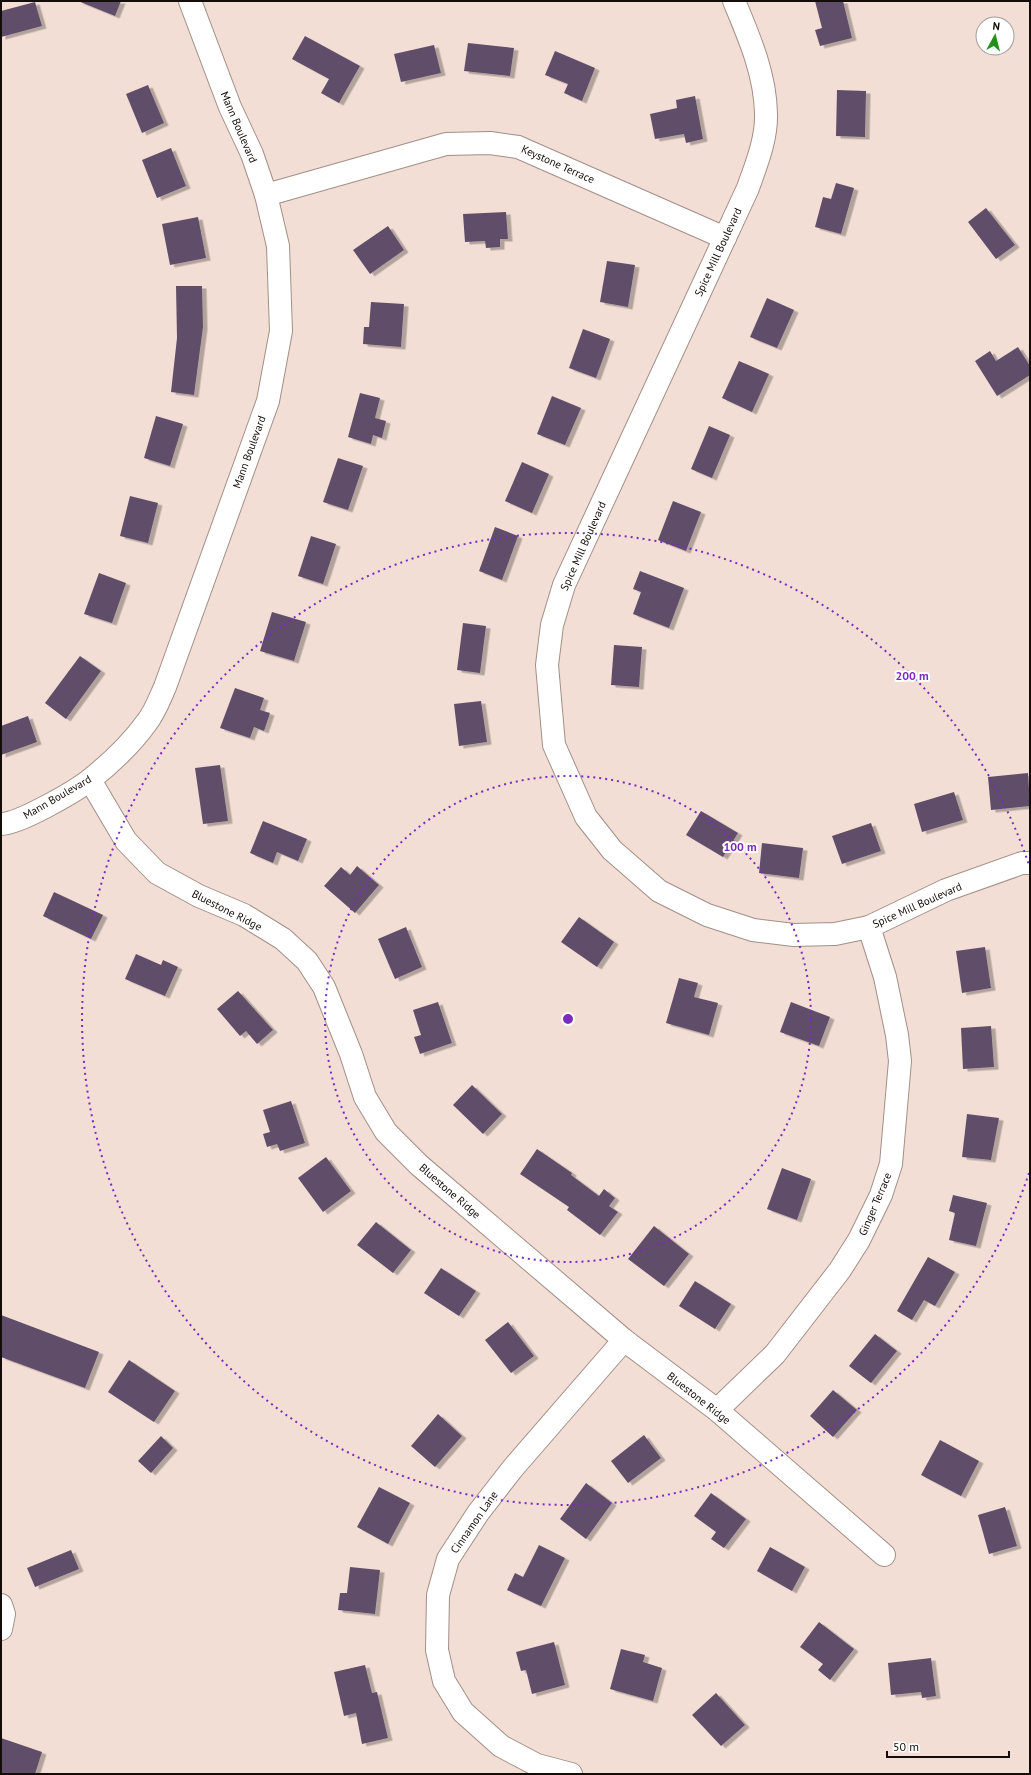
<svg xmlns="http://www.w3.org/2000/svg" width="1031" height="1775" viewBox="0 0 1031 1775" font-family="'PT Sans',sans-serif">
	<defs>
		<filter id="shadow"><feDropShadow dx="4.5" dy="2.5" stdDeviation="0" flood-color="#0004"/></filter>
	</defs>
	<rect width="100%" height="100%" fill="#f2ded5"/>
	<g fill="#614e69" filter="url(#shadow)">
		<path d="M 78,1 L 121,1 L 115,16 Z"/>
		<path d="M 815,1 L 843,1 L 852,38 L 820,46 L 815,30 L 822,28 Z"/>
		<path d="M 35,2 L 42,26 L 1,37 L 1,11 Z"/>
		<path d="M 305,36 L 360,66 L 339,103 L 321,93 L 329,79 L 292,59 Z"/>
		<path d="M 468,43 L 514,48 L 510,76 L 464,71 Z"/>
		<path d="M 434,45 L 441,73 L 401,82 L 394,54 Z"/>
		<path d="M 555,51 L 595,68 L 582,101 L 564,93 L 568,84 L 545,75 Z"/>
		<path d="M 148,85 L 164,123 L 142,133 L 126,94 Z"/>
		<path d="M 837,90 L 866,91 L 865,137 L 836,136 Z"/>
		<path d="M 695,96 L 703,139 L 686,143 L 684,134 L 655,139 L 650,114 L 677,108 L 676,100 Z"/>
		<path d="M 171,148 L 186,186 L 157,198 L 142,160 Z"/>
		<path d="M 836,183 L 854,188 L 841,234 L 815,227 L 823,197 L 831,199 Z"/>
		<path d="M 986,208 L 1015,245 L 996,259 L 968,222 Z"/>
		<path d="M 506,212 L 508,239 L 500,239 L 500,247 L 486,248 L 485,241 L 465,242 L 463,214 Z"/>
		<path d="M 198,217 L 206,258 L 170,265 L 162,224 Z"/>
		<path d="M 388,226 L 404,250 L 370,274 L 353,250 Z"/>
		<path d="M 607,261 L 635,265 L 628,307 L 600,302 Z"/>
		<path d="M 176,286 L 202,286 L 203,327 L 194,395 L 171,392 L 177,338 Z"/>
		<path d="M 767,298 L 794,310 L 777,348 L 750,337 Z"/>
		<path d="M 371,302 L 404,304 L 401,347 L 363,344 L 364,327 L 369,327 Z"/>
		<path d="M 583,329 L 610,339 L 596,378 L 569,368 Z"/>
		<path d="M 1018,347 L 1030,366 L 1030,375 L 997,396 L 975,361 L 990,351 L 996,361 Z"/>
		<path d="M 739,361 L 769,374 L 752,412 L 722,398 Z"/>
		<path d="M 360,393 L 380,398 L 375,418 L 386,421 L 382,438 L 373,435 L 371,444 L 348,437 Z"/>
		<path d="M 552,396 L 581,408 L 565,445 L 537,434 Z"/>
		<path d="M 156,416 L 183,424 L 170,466 L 144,458 Z"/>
		<path d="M 709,426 L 730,435 L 712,478 L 691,469 Z"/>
		<path d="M 338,458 L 363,466 L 348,510 L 323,502 Z"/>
		<path d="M 522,462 L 549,474 L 532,513 L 505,501 Z"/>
		<path d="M 130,496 L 158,503 L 148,543 L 120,536 Z"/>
		<path d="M 673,501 L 701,512 L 686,551 L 658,540 Z"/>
		<path d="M 495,527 L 518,536 L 502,580 L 479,571 Z"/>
		<path d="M 311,536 L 336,544 L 323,584 L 298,576 Z"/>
		<path d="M 640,571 L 684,588 L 669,628 L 633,614 L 641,592 L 633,589 Z"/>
		<path d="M 99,573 L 126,583 L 112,623 L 84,614 Z"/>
		<path d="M 272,612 L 306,622 L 294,661 L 260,651 Z"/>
		<path d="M 463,623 L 486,626 L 480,673 L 457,670 Z"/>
		<path d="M 614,645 L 642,647 L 639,687 L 611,685 Z"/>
		<path d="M 80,656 L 101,671 L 66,719 L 45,703 Z"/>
		<path d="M 235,688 L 264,698 L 260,710 L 270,713 L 264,731 L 254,727 L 250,738 L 220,728 Z"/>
		<path d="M 481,701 L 487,742 L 459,746 L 454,704 Z"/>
		<path d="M 28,716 L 37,742 L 1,755 L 1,726 Z"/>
		<path d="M 220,765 L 228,821 L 203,824 L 195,768 Z"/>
		<path d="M 1028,773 L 1030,806 L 991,810 L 988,777 Z"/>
		<path d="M 954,792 L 963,820 L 922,832 L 914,804 Z"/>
		<path d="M 701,811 L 738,833 L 723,857 L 686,835 Z"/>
		<path d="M 263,821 L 307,839 L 298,861 L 277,852 L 273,863 L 250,853 Z"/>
		<path d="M 871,823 L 881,851 L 842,864 L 832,836 Z"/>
		<path d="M 762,843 L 803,848 L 799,878 L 759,873 Z"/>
		<path d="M 357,866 L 379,885 L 355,913 L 324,886 L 341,867 L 350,875 Z"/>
		<path d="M 54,892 L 103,915 L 91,939 L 43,916 Z"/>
		<path d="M 579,917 L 614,942 L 597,967 L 561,942 Z"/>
		<path d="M 406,927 L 422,967 L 395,979 L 378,939 Z"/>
		<path d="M 985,947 L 991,988 L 962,993 L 956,951 Z"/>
		<path d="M 136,954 L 161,965 L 163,960 L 178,967 L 165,996 L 125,979 Z"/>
		<path d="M 679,978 L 698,983 L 694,997 L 718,1003 L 709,1035 L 666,1023 Z"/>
		<path d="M 238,991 L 273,1030 L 257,1044 L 246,1031 L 240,1036 L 217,1009 Z"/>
		<path d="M 438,1002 L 452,1043 L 420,1054 L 414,1037 L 421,1035 L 413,1010 Z"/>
		<path d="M 791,1002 L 830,1017 L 819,1046 L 780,1032 Z"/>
		<path d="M 991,1026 L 994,1067 L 963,1069 L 961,1028 Z"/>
		<path d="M 472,1085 L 502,1114 L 483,1134 L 453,1105 Z"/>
		<path d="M 291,1101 L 305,1143 L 280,1151 L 277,1144 L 267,1147 L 263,1134 L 270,1132 L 263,1110 Z"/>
		<path d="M 967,1114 L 999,1118 L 991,1160 L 962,1157 Z"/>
		<path d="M 537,1149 L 572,1173 L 571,1175 L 599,1196 L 604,1189 L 615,1198 L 609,1206 L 618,1212 L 600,1235 L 567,1210 L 569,1207 L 520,1174 Z"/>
		<path d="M 326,1157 L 351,1191 L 323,1212 L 298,1178 Z"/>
		<path d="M 782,1168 L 811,1179 L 797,1220 L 767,1209 Z"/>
		<path d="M 953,1195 L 987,1203 L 976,1246 L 949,1240 L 955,1213 L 949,1211 Z"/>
		<path d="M 376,1222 L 411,1250 L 393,1273 L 357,1245 Z"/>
		<path d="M 654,1226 L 689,1254 L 664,1286 L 628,1259 Z"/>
		<path d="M 928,1257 L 955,1272 L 935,1306 L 924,1300 L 912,1320 L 897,1311 Z"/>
		<path d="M 441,1268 L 476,1291 L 459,1316 L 424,1293 Z"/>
		<path d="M 695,1281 L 731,1304 L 715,1329 L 679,1306 Z"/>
		<path d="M 1,1315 L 99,1352 L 85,1388 L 1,1357 Z"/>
		<path d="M 508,1322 L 534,1356 L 511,1373 L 485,1340 Z"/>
		<path d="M 875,1334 L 897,1351 L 871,1383 L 849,1366 Z"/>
		<path d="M 129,1360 L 175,1391 L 154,1422 L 108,1392 Z"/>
		<path d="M 833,1390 L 857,1410 L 833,1437 L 810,1416 Z"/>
		<path d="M 438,1414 L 462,1436 L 435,1467 L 411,1446 Z"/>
		<path d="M 644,1435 L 661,1458 L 628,1483 L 611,1461 Z"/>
		<path d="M 161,1436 L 173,1448 L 151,1473 L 138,1461 Z"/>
		<path d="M 940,1440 L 979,1461 L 961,1496 L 921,1475 Z"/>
		<path d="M 586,1483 L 612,1503 L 586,1539 L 560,1519 Z"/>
		<path d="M 379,1487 L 410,1503 L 388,1544 L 357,1527 Z"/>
		<path d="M 711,1493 L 746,1519 L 724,1548 L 711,1539 L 716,1532 L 694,1516 Z"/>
		<path d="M 1005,1507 L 1017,1546 L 989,1554 L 978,1515 Z"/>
		<path d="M 539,1545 L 565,1558 L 541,1606 L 507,1590 L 515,1573 L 523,1577 Z"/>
		<path d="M 770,1547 L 805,1567 L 792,1591 L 757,1571 Z"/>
		<path d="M 71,1550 L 79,1569 L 35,1587 L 27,1568 Z"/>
		<path d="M 350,1567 L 380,1570 L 375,1614 L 338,1610 L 340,1593 L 347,1593 Z"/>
		<path d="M 819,1622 L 854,1649 L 830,1680 L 818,1670 L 823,1664 L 800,1647 Z"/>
		<path d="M 554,1642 L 565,1685 L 532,1694 L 526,1670 L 521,1671 L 516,1652 Z"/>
		<path d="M 621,1649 L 645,1655 L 643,1662 L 662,1668 L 653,1701 L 610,1689 Z"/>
		<path d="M 931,1658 L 936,1696 L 922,1698 L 921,1692 L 891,1695 L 888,1663 Z"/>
		<path d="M 365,1665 L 372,1693 L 377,1692 L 388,1738 L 362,1744 L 356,1713 L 344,1716 L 334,1672 Z"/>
		<path d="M 716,1693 L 745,1725 L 721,1746 L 692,1715 Z"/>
		<path d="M 1,1738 L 42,1752 L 35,1774 L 1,1774 Z"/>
	</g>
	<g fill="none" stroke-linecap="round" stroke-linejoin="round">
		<defs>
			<g id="minor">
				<path d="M 734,1 C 749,37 765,73 766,113 C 767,139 756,165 748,188 L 564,585 L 552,625 L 547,665 L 554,745 L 586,817 L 612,850 L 659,891 L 707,915 L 753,930 L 794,935 L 835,934 L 869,927 L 946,890 L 1022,863 L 1030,863"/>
				<path d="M 266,195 L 446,144 L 490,143 L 518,147 L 725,238"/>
				<path d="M 90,780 L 126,841 L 157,873 L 199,896 L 244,915 L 283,939 L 307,961 L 324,987 L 351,1054 L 365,1097 L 386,1132 L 419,1165 L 624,1340 L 717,1410 L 884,1555"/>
				<path d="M 1,824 C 19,824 76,791 91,779 C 111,763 132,743 147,722 C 155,712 160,698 165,687 L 268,401 L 281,331 L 278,246 L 266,195 L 252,154 L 230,107 L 190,1"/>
				<path d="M 717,1410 L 775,1354 L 840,1270 L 859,1240 L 881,1195 L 891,1164 L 900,1061 L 897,1035 L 885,977 L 869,927"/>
				<path d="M 1,1605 L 4,1614 L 1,1629"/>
				<path d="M 571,1774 L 537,1765 L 501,1746 L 463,1712 L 444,1681 L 437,1650 L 438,1595 L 448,1559 L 478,1513 L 513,1468 L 624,1340"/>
			</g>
		</defs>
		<use href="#minor" stroke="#a28f87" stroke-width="24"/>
		<use href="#minor" stroke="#fff" stroke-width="22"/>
	</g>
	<g fill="none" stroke="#7b2cbf" stroke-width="2" stroke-dasharray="2 4">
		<circle cx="568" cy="1019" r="243"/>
		<path d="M1029 1173A486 486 0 1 1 1029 865"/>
	</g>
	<g text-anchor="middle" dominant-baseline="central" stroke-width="4" stroke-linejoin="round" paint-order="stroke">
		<g font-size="11" fill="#130c09" stroke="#fff">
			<text transform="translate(239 127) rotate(67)">Mann Boulevard</text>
			<text transform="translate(558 164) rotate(24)">Keystone Terrace</text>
			<text transform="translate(718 252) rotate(-65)">Spice Mill Boulevard</text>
			<text transform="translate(249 452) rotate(-70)">Mann Boulevard</text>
			<text transform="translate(583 546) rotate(-66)">Spice Mill Boulevard</text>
			<text transform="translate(57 797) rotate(-30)">Mann Boulevard</text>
			<text transform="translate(917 905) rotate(-24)">Spice Mill Boulevard</text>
			<text transform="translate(227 910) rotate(27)">Bluestone Ridge</text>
			<text transform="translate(450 1191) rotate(41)">Bluestone Ridge</text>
			<text transform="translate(875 1204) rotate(-67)">Ginger Terrace</text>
			<text transform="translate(699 1398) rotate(38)">Bluestone Ridge</text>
			<text transform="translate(474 1522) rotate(-55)">Cinnamon Lane</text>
		</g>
	</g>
	<circle cx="568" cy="1019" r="6" fill="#7b2cbf" stroke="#fff" stroke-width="2"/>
	<g font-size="12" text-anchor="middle" font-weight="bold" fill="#7b2cbf" stroke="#fff" stroke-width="4" stroke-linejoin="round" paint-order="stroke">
		<text x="912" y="680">200 m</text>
		<text x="740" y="851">100 m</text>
	</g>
	<rect width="1031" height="1775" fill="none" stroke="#130c09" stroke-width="4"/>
	<g transform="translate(995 36) rotate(7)"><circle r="19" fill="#ffffff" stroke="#a19e9d"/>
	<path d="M0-3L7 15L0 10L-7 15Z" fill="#22911a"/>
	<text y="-6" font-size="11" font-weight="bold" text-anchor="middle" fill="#130c09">N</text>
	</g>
	<path d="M887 1751v6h122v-6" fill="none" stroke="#130c09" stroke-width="2"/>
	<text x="893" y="1751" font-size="12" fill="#130c09" stroke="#ffffff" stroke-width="3" paint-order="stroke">50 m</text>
</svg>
